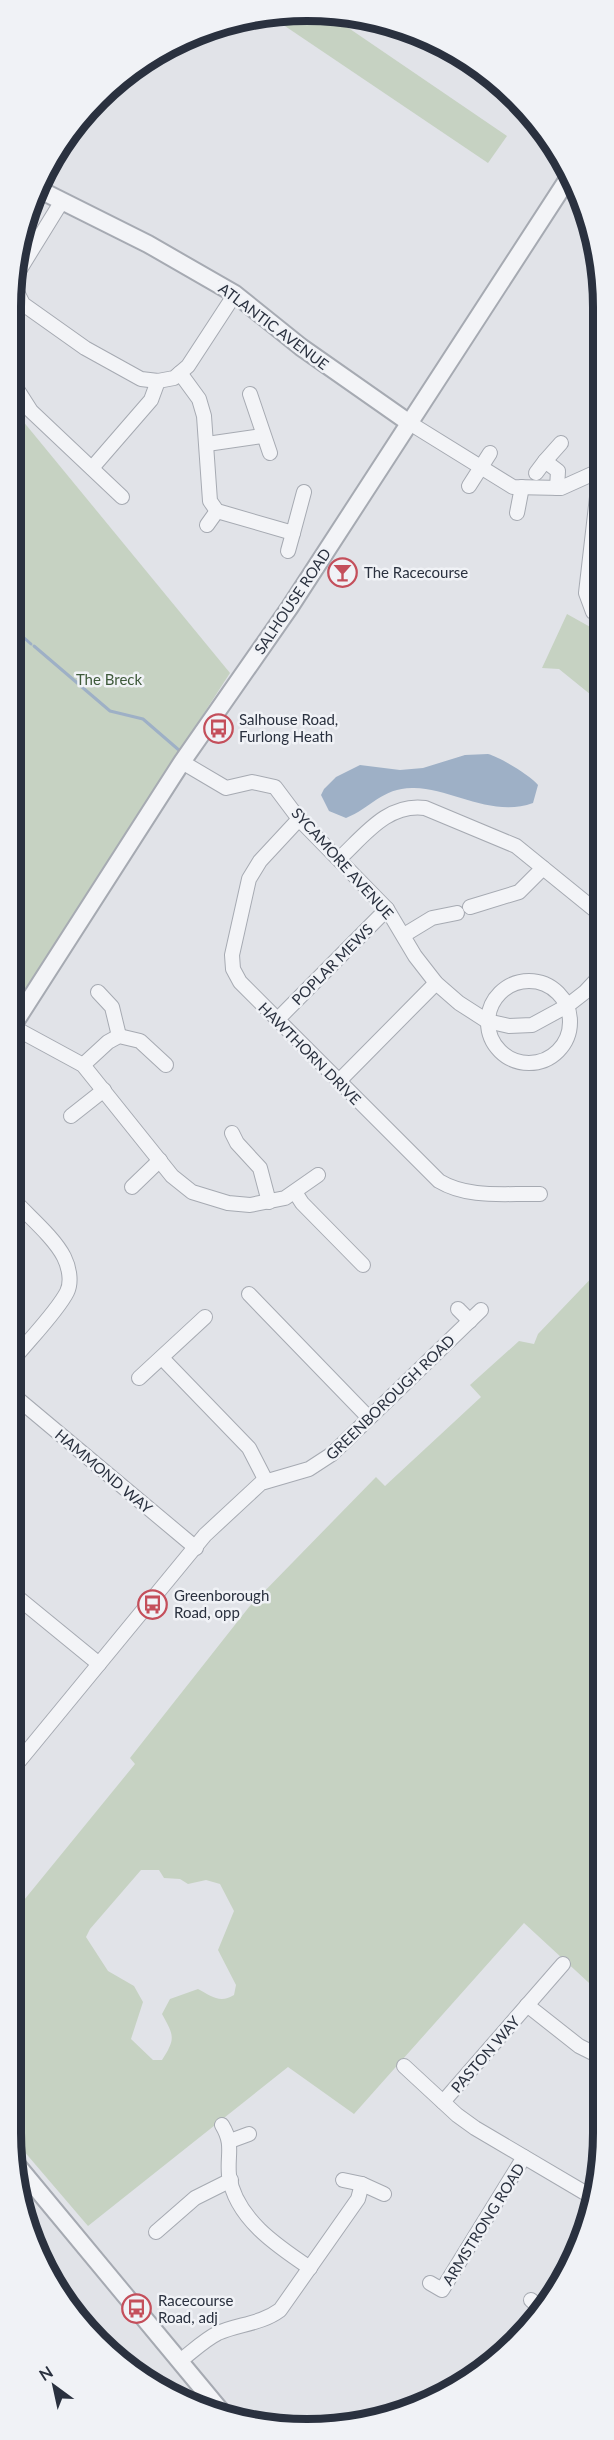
<svg xmlns="http://www.w3.org/2000/svg" width="614" height="2440" viewBox="0 0 614 2440" font-family="Lato,sans-serif">
	<rect width="100%" height="100%" fill="#e1e3e8"/>
	<g fill="#c6d2c2" fill-rule="evenodd">
		<path d="M 328,14 L 507,136 L 488,163 L 273,18 Z"/>
		<path d="M 13,409 L 230,673 L 12,1010 Z"/>
		<path d="M 567,614 L 601,633 L 601,703 L 559,669 L 542,668 Z"/>
		<path d="M 601,1268 L 601,1994 L 524,1923 L 354,2114 L 288,2067 L 88,2226 L 11,2136 L 11,1916 L 135,1764 L 130,1758 L 249,1607 L 376,1477 L 385,1486 L 481,1397 L 470,1385 L 519,1341 L 534,1344 L 538,1334 ZM 141,1870 L 159,1870 L 164,1878 L 180,1879 L 188,1884 L 206,1880 L 220,1884 L 234,1911 L 218,1950 L 236,1985 L 234,1995 C 220,2004 211,1996 198,1989 L 170,1999 L 162,2014 C 174,2036 176,2038 162,2060 L 153,2060 L 131,2039 L 143,2002 L 134,1986 L 108,1971 L 86,1937 L 90,1929 Z"/>
	</g>
	<path fill="#9eb0c6" d="M 488,754 C 500,757 531,776 538,785 L 533,803 C 493,818 453,789 414,788 C 383,787 371,808 346,818 L 329,811 L 321,795 L 324,789 L 336,777 L 360,765 L 400,770 L 423,768 L 465,755 Z"/>
	<g fill="none" stroke-linecap="round" stroke-linejoin="round">
		<g stroke="#9eb0c6" stroke-width="3">
			<path d="M 13,628 L 31,644"/>
			<path d="M 34,646 L 110,711 L 143,719 L 180,751"/>
		</g>
		<defs>
			<g id="minor">
				<path d="M 62,201 L 17,274 L 15,288 L 23,304 L 85,348 L 141,379 L 158,381 L 174,378 L 188,366 L 235,294"/>
				<path d="M 180,373 L 199,399 L 204,416 L 210,501 L 217,511 L 293,533 L 304,492"/>
				<path d="M 15,386 L 31,411 L 122,497"/>
				<path d="M 250,394 L 270,453"/>
				<path d="M 408,422 L 513,487 L 561,488 L 601,470"/>
				<path d="M 207,444 L 262,436"/>
				<path d="M 545,461 L 561,443"/>
				<path d="M 92,468 L 151,400 L 158,381"/>
				<path d="M 600,471 L 586,593 L 593,612 L 601,614"/>
				<path d="M 536,473 L 545,461 L 558,471 L 557,488"/>
				<path d="M 469,486 L 490,453"/>
				<path d="M 517,513 L 522,487"/>
				<path d="M 207,525 L 217,511"/>
				<path d="M 288,551 L 293,533"/>
				<path d="M 182,762 L 226,788 L 252,782 L 275,787 L 299,819 L 387,909 L 415,956 L 436,983 L 459,1003 L 487,1021 L 509,1026 L 532,1025 L 567,1006 L 585,992 L 601,975"/>
				<path d="M 598,798 L 601,800"/>
				<path d="M 299,819 L 260,861 L 249,879 L 232,955 L 233,969 L 240,982 L 439,1181 C 469,1199 506,1193 540,1194"/>
				<path d="M 339,859 C 364,836 387,803 425,808 L 516,846 L 601,915"/>
				<path d="M 470,907 L 519,892 L 543,868"/>
				<path d="M 404,935 L 432,918 L 457,913"/>
				<circle cx="529" cy="1022" r="41"/>
				<path d="M 98,992 L 112,1007 L 119,1036"/>
				<path d="M 277,1020 L 387,909"/>
				<path d="M 13,1027 L 83,1065 L 172,1176 L 192,1192 L 228,1203 L 250,1205 L 285,1198 L 318,1175"/>
				<path d="M 83,1065 L 108,1042 L 119,1036 L 140,1041 L 166,1065"/>
				<path d="M 339,1081 L 436,983"/>
				<path d="M 71,1116 L 104,1090"/>
				<path d="M 232,1133 L 237,1143 L 260,1168 L 269,1202"/>
				<path d="M 132,1187 L 160,1160"/>
				<path d="M 295,1192 L 302,1203 L 363,1265"/>
				<path d="M 249,1294 L 369,1418"/>
				<path d="M 458,1309 L 470,1321"/>
				<path d="M 162,1358 L 249,1448 L 266,1481"/>
				<path d="M 12,1361 C 27,1342 57,1312 67,1292 C 72,1282 69,1267 64,1257 C 54,1237 27,1215 12,1198"/>
				<path d="M 139,1378 L 205,1317"/>
				<path d="M 12,1394 L 196,1548"/>
				<path d="M 11,1592 L 99,1664"/>
				<path d="M 11,1771 L 205,1535 L 261,1483 L 309,1469 L 332,1454 L 481,1310"/>
				<path d="M 527,2005 L 579,2046 L 601,2057"/>
				<path d="M 404,2066 L 457,2115 L 475,2128 L 592,2197"/>
				<path d="M 443,2102 L 563,1964"/>
				<path d="M 222,2125 C 234,2145 227,2154 229,2175 C 235,2218 277,2246 310,2268"/>
				<path d="M 230,2141 L 249,2134"/>
				<path d="M 343,2180 L 362,2184"/>
				<path d="M 156,2232 L 195,2198 L 231,2180"/>
				<path d="M 430,2283 L 442,2290 L 524,2157"/>
				<path d="M 531,2300 L 540,2308"/>
				<path d="M 180,2361 C 192,2352 204,2340 218,2333 C 239,2324 261,2324 280,2310 L 358,2199 L 362,2184 L 384,2194"/>
			</g>
			<g id="tertiary">
				<path d="M 40,190 L 148,244 L 235,294 L 301,347 L 408,422"/>
				<path d="M 12,1027 L 182,762 L 290,607 L 571,174"/>
				<path d="M 17,2165 L 221,2411"/>
			</g>
		</defs>
		<use href="#minor" stroke="#a6aab2" stroke-width="16"/>
		<use href="#tertiary" stroke="#a6aab2" stroke-width="20"/>
		<use href="#minor" stroke="#f3f4f7" stroke-width="14"/>
		<use href="#tertiary" stroke="#f3f4f7" stroke-width="16"/>
	</g>
	<defs>
		<symbol id="bar-ring" viewBox="-11 -11 22 22"><circle r="9.5" fill="#f0f2f6" stroke="#c44f5b" stroke-width="1.5"/><path d="M-6-5H6L.8 .8V4.5H3.5V6h-7V4.5H-.8V.8Z" fill="#c44f5b"/></symbol>
		<symbol id="bus-ring" viewBox="-11 -11 22 22"><circle r="9.5" fill="#f0f2f6" stroke="#c44f5b" stroke-width="1.5"/><path d="M-5-6H5V4H4V6H2V4H-2V6H-4V4H-5ZM-3.5-4V0h7V-4ZM-3.5 1.2v1.5H-2V1.2ZM2 1.2v1.5H3.5V1.2Z" fill="#c44f5b"/></symbol>
	</defs>
	<g fill-rule="evenodd">
		<use href="#bar-ring" x="326" y="556" width="33" height="33"/>
		<use href="#bus-ring" x="202" y="712" width="33" height="33"/>
		<use href="#bus-ring" x="136" y="1588" width="33" height="33"/>
		<use href="#bus-ring" x="120" y="2292" width="33" height="33"/>
	</g>
	<g text-anchor="middle" dominant-baseline="central" stroke-width="5" stroke-linejoin="round" paint-order="stroke">
		<g font-size="15" fill="#2a313f" stroke="#f0f2f6">
			<text transform="translate(274 326) rotate(37)">ATLANTIC AVENUE</text>
			<text transform="translate(292 601) rotate(-56)">SALHOUSE ROAD</text>
			<text transform="translate(343 863) rotate(48)">SYCAMORE AVENUE</text>
			<text transform="translate(332 964) rotate(-45)">POPLAR MEWS</text>
			<text transform="translate(310 1053) rotate(45)">HAWTHORN DRIVE</text>
			<text transform="translate(390 1397) rotate(-44)">GREENBOROUGH ROAD</text>
			<text transform="translate(104 1471) rotate(40)">HAMMOND WAY</text>
			<text transform="translate(485 2054) rotate(-49)">PASTON WAY</text>
			<text transform="translate(483 2224) rotate(-58)">ARMSTRONG ROAD</text>
		</g>
		<g font-size="15" fill="#2a313f" stroke="#f0f2f6" text-anchor="start">
			<text x="364" y="572">The Racecourse</text>
			<text x="239" y="719">Salhouse Road,<tspan x="239" dy="17">Furlong Heath</tspan></text>
			<text x="174" y="1595">Greenborough<tspan x="174" dy="17">Road, opp</tspan></text>
			<text x="158" y="2300">Racecourse<tspan x="158" dy="17">Road, adj</tspan></text>
		</g>
		<g font-size="15" fill="#3d5939" stroke="#f0f2f6">
			<text x="109" y="679">The Breck</text>
		</g>
	</g>
	<path d="M0 0H614V2440H0ZM307 21H307A286 286 0 0 1 593 307V2133A286 286 0 0 1 307 2419H307A286 286 0 0 1 21 2133V307A286 286 0 0 1 307 21Z" fill="#f0f2f6" fill-rule="evenodd"/>
	<path fill="none" stroke="#2a313f" stroke-width="8" d="M307 21H307A286 286 0 0 1 593 307V2133A286 286 0 0 1 307 2419H307A286 286 0 0 1 21 2133V307A286 286 0 0 1 307 21Z"/>
	<g transform="translate(54 2386) rotate(327)" stroke="#f0f2f6" stroke-width="4.5" paint-order="stroke">
	<path d="M0-4.5L10 22L0 15L-10 22Z" fill="#2a313f"/>
	<text y="-9" font-size="16" font-weight="bold" text-anchor="middle" fill="#2a313f">N</text>
	</g>
</svg>
